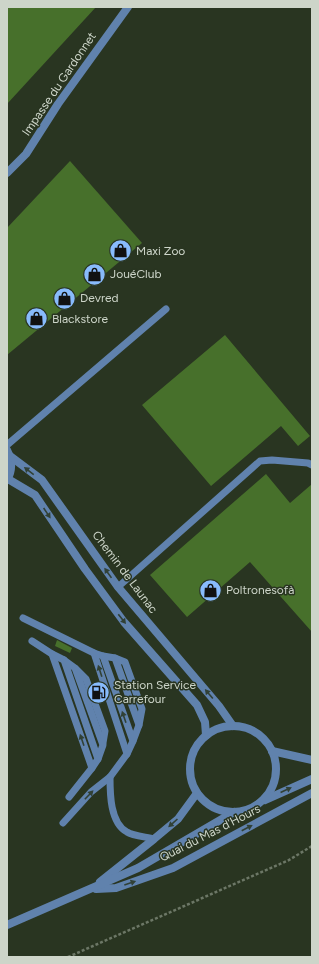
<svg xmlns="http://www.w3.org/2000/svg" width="319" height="964" viewBox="0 0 319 964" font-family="Figtree,sans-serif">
	<rect width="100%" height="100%" fill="#293521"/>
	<g fill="#47702b">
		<path d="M 7,7 L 96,7 L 7,104 Z"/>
		<path d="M 70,161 L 142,243 L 7,355 L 7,228 Z"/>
		<path d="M 225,335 L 310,436 L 298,446 L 281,426 L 211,486 L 142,405 Z"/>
		<path d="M 266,474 L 290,503 L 312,484 L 312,632 L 250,562 L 187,617 L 150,575 Z"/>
		<path d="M 57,640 L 72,648 L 70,653 L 55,646 Z"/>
		<path d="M 98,682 L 104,700 L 100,702 L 93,683 Z"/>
	</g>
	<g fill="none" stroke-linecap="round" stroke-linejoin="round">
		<path stroke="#6c7766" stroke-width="2.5" stroke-dasharray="3 2" stroke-linecap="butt" d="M 68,957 L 289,860 L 312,846"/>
		<g stroke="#6082ad" stroke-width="7">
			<path d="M 7,445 L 166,309"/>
			<path d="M 118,587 L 260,461 L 272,460 L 308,463 L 312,465"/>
			<path d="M 23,618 L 94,653 L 127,754 L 110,777 L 91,792 L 63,823"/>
			<path d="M 32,641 L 52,654 L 92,768 L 69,797"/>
			<path d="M 94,653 L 103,656 L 133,741 L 127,754"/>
			<path d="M 52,654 L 64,660 L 98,759 L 92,768"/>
			<path d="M 103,656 L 115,658 L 139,725 L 133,741"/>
			<path d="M 115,658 L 125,662 L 142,709 L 139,725"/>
			<path d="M 64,660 L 75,668 L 103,745 L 98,759"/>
			<path d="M 76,669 L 86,679 L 105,731 L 103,743"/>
			<path d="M 110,777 C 110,793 110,823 127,832 C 133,836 147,837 154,839"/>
		</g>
		<g stroke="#6082ad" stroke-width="8">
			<path d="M 7,173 L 26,154 L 58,104 L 128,7"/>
			<path d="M 7,450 C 12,460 13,470 7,480"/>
			<path d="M 10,456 L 42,480 L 118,587 L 219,706 L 233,726"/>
			<path d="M 8,479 L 35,495 L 85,569 L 124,622 L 197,705 L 205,722 L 206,735"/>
		</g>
		<g stroke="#6082ad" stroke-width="8">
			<circle cx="233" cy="769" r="43"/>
			<path d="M 272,751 L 312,760"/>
			<path d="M 265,800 L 312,779"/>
			<path d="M 100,882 L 154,839 L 178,819 L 197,793"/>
			<path d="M 96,889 L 116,888 L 173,868 L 312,793"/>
			<path d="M 7,925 L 138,868 L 234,812"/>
		</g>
	</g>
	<defs><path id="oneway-solid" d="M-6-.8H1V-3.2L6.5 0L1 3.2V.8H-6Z"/></defs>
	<g fill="#314136">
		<use href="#oneway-solid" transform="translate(29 471) rotate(-142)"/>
		<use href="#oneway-solid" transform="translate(47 513) rotate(56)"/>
		<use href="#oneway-solid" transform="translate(108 573) rotate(-125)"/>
		<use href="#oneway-solid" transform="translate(122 619) rotate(52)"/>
		<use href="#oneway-solid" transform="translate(100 671) rotate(-108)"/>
		<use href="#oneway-solid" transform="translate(209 694) rotate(-130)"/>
		<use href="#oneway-solid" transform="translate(124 717) rotate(-109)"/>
		<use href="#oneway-solid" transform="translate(82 740) rotate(-109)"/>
		<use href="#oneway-solid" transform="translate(286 790) rotate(-25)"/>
		<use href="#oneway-solid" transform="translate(89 795) rotate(-46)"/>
		<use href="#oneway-solid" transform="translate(173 823) rotate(138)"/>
		<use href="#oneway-solid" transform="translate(247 828) rotate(-28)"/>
		<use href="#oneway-solid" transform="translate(130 883) rotate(-19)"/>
	</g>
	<defs>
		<symbol id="shop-disc" viewBox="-11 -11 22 22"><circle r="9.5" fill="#88bbfc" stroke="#293521"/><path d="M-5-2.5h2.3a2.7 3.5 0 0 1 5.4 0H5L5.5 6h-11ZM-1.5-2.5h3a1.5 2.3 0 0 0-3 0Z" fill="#111"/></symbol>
		<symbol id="fuel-disc" viewBox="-11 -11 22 22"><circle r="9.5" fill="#88bbfc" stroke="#293521"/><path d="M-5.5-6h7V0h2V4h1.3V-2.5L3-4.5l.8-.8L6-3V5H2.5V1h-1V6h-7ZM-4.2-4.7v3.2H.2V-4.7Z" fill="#111"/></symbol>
	</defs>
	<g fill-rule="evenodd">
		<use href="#shop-disc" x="108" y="238" width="25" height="25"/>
		<use href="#shop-disc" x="82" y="262" width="25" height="25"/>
		<use href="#shop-disc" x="52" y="286" width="25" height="25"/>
		<use href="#shop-disc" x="24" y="306" width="25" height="25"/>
		<use href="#shop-disc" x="198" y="578" width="25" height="25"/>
		<use href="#fuel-disc" x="86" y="680" width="25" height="25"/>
	</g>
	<g text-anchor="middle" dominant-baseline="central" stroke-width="3" stroke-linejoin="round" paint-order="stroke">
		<g font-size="12" fill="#cdd5c9" stroke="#293521">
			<text transform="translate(59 84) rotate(-56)">Impasse du Gardonnet</text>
			<text transform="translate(125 572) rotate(53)">Chemin de Launac</text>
			<text transform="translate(210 833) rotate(-27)">Quai du Mas d'Hours</text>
		</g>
		<g font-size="12" fill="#cdd5c9" stroke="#293521" text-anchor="start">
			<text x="136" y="251">Maxi Zoo</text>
			<text x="110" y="274">JouéClub</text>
			<text x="80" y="298">Devred</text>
			<text x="52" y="319">Blackstore</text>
			<text x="226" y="590">Poltronesofà</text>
			<text x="114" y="685">Station Service<tspan x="114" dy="14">Carrefour</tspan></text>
		</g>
	</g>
	<rect width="319" height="964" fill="none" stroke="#cdd5c9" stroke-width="16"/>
</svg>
